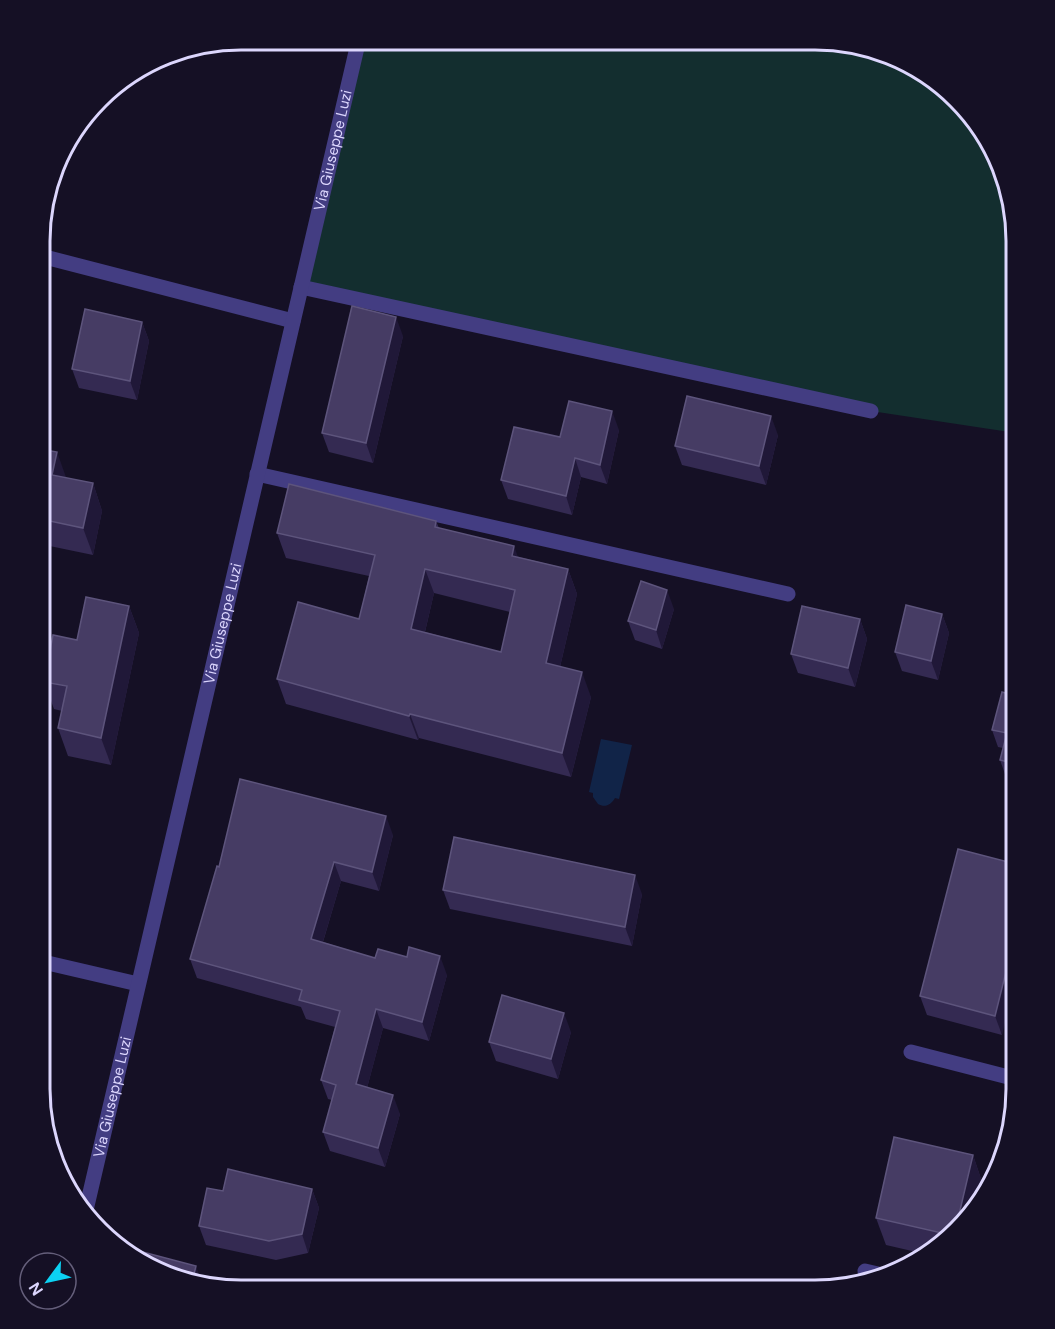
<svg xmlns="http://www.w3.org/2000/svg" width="1055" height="1329" viewBox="0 0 1055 1329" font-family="'DM Sans',sans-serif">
	<rect width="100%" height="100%" fill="#151025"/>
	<path fill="#132e2f" d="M 359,39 L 841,41 L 927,73 L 989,140 L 1016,240 L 1016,433 L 871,411 L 301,287 Z"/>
	<path fill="#112448" d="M 601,739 L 632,745 L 619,799 L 615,798 C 611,805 605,808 598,804 L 593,797 L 593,793 L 589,792 Z"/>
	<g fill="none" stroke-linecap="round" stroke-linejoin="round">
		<g stroke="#433d82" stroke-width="15">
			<path d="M 41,256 L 293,321"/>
			<path d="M 301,287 L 871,411"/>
			<path d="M 257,474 L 788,594"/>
			<path d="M 39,961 L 138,984"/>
			<path d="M 911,1052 L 1016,1079"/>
			<path d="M 865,1271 L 878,1274"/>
		</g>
		<path stroke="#433d82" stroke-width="15" id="s1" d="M 86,1210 L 359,39"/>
	</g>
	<g fill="#342a52" fill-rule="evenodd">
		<path d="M 142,322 L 149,341 L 137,400 L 79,388 L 72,369 Z"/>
		<path d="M 403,336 L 373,463 L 329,452 L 322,433 Z"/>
		<path d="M 619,430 L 607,484 L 581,477 L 572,515 L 508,499 L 501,480 L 560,437 Z"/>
		<path d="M 778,435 L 766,485 L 682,465 L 675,446 Z"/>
		<path d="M 40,449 L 66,478 L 93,483 L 102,511 L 93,555 L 40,544 Z"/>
		<path d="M 436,521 L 439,528 L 519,557 L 568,569 L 577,594 L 560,667 L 591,697 L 571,777 L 419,738 L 418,740 L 286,704 L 277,679 L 359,619 L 369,576 L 286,558 L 277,533 ZM 434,593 L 510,612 L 501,652 L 425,632 Z"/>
		<path d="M 129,606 L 139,633 L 111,765 L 68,756 L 58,728 L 62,711 L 54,709 L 44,682 L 77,640 Z"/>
		<path d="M 674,609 L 662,649 L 635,640 L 628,621 Z"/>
		<path d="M 942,614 L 949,633 L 938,680 L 902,671 L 895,652 Z"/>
		<path d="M 860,619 L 867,639 L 855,687 L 798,673 L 791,654 Z"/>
		<path d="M 1016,696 L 1016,779 L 1006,777 L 1000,760 L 1003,748 L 998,747 L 992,730 Z"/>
		<path d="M 393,835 L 379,891 L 341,881 L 323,942 L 375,958 L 447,975 L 429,1041 L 383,1028 L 367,1088 L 400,1114 L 385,1167 L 330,1151 L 323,1132 L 332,1100 L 328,1099 L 321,1080 L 335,1027 L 306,1019 L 301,1007 L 197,978 L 190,959 L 219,867 Z"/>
		<path d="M 958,849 L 1002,1035 L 927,1015 L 920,996 Z"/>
		<path d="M 443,890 L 642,894 L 632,946 L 450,909 Z"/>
		<path d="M 571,1032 L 558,1079 L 496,1061 L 489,1042 Z"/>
		<path d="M 973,1155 L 982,1182 L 978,1204 L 925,1254 L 886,1245 L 876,1218 Z"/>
		<path d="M 312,1189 L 319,1208 L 308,1253 L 276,1260 L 206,1245 L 199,1226 L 223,1191 Z"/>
	</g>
	<g fill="#201838">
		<path d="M 396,317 L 403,336 L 373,463 L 366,443 Z"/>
		<path d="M 142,322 L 149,341 L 137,400 L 130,381 Z"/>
		<path d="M 612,411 L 619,430 L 607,484 L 600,465 Z"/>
		<path d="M 771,416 L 778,435 L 766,485 L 759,466 Z"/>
		<path d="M 57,452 L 67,480 L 52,475 Z"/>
		<path d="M 575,458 L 581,477 L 572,515 L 566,496 Z"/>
		<path d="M 93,483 L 102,511 L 93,555 L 83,528 Z"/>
		<path d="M 514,546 L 523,571 L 512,556 Z"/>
		<path d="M 425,569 L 434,593 L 420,653 L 411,629 Z"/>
		<path d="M 568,569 L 577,594 L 555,688 L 546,663 Z"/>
		<path d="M 667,590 L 674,609 L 662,649 L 656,630 Z"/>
		<path d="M 129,606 L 139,633 L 111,765 L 101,738 Z"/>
		<path d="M 942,614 L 949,633 L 938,680 L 931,661 Z"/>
		<path d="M 860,619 L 867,639 L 855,687 L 848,668 Z"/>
		<path d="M 582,672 L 591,697 L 571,777 L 562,753 Z"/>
		<path d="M 410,714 L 419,738 L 418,740 L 409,716 Z"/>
		<path d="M 386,816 L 393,835 L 379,891 L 372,872 Z"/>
		<path d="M 41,834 L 51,861 L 40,910 L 39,907 L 40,840 Z"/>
		<path d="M 334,862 L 341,881 L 318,958 L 311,939 Z"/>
		<path d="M 635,875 L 642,894 L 632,946 L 625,927 Z"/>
		<path d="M 1016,932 L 1016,979 L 1002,1035 L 995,1016 Z"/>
		<path d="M 440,956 L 447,975 L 429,1041 L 422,1022 Z"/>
		<path d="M 376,1009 L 383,1028 L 363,1103 L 356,1084 Z"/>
		<path d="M 564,1013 L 571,1032 L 558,1079 L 551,1059 Z"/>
		<path d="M 47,1081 L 54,1100 L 48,1122 L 42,1099 Z"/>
		<path d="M 393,1095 L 400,1114 L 385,1167 L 378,1148 Z"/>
		<path d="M 973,1155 L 982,1182 L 978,1204 L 957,1223 Z"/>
		<path d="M 312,1189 L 319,1208 L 308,1253 L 302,1234 Z"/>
		<path d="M 196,1266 L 201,1281 L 193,1278 Z"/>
	</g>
	<g fill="#463c64" stroke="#5d547c" stroke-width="1.5" fill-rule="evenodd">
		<path d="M 352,306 L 396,317 L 366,443 L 322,433 Z"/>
		<path d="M 85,309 L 142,322 L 130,381 L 72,369 Z"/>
		<path d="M 687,396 L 771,416 L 759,466 L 675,446 Z"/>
		<path d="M 569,401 L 612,411 L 600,465 L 575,458 L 566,496 L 501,480 L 514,427 L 560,437 Z"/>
		<path d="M 40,449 L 57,452 L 52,475 L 93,483 L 83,528 L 40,519 Z"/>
		<path d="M 289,484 L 436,521 L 435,527 L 514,546 L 512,556 L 568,569 L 546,663 L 582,672 L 562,753 L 410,714 L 409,716 L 277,679 L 298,602 L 359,619 L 375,555 L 277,533 ZM 425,569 L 515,590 L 501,652 L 411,629 Z"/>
		<path d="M 641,581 L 667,590 L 656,630 L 628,621 Z"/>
		<path d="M 86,597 L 129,606 L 101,738 L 58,728 L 67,686 L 44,682 L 53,635 L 77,640 Z"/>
		<path d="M 906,605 L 942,614 L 931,661 L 895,652 Z"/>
		<path d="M 802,606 L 860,619 L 848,668 L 791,654 Z"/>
		<path d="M 1002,692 L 1016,696 L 1016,764 L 1000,760 L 1007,733 L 992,730 Z"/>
		<path d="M 240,779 L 386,816 L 372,872 L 334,862 L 311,939 L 375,958 L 378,949 L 407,957 L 409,947 L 440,956 L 422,1022 L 376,1009 L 356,1084 L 393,1095 L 378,1148 L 323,1132 L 336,1085 L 321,1080 L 340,1011 L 299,1000 L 302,990 L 190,959 L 217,866 L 219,867 Z"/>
		<path d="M 454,837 L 635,875 L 625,927 L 443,890 Z"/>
		<path d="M 958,849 L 1016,864 L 1016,932 L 995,1016 L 920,996 Z"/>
		<path d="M 502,995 L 564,1013 L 551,1059 L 489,1042 Z"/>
		<path d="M 39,1079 L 47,1081 L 42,1099 L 39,1089 Z"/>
		<path d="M 894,1137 L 973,1155 L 957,1223 L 946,1234 L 876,1218 Z"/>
		<path d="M 228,1169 L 312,1189 L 302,1234 L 269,1241 L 199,1226 L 207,1188 L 223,1191 Z"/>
		<path d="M 139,1251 L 196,1266 L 193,1278 L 137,1259 Z"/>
	</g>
	<g text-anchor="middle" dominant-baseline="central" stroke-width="6" stroke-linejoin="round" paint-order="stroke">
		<g font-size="15" fill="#dcd6fd" stroke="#151025">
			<text stroke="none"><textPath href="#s1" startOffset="1088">Via Giuseppe Luzi</textPath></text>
			<text stroke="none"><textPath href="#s1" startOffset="602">Via Giuseppe Luzi</textPath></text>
			<text stroke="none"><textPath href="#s1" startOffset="116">Via Giuseppe Luzi</textPath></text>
		</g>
	</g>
	<path d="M0 0H1055V1329H0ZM241 50H815A191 191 0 0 1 1006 241V1089A191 191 0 0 1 815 1280H241A191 191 0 0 1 50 1089V241A191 191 0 0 1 241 50Z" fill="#151025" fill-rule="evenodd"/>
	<path fill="none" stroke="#dcd6fd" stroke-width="3" d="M241 50H815A191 191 0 0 1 1006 241V1089A191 191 0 0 1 815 1280H241A191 191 0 0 1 50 1089V241A191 191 0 0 1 241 50Z"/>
	<g transform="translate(48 1281) rotate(237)"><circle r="28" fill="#151025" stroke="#655f7b" stroke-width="1.5"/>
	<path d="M0-4.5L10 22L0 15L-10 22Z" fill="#0cd2f3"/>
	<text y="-9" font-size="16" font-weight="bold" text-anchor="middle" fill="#dcd6fd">N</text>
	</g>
</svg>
